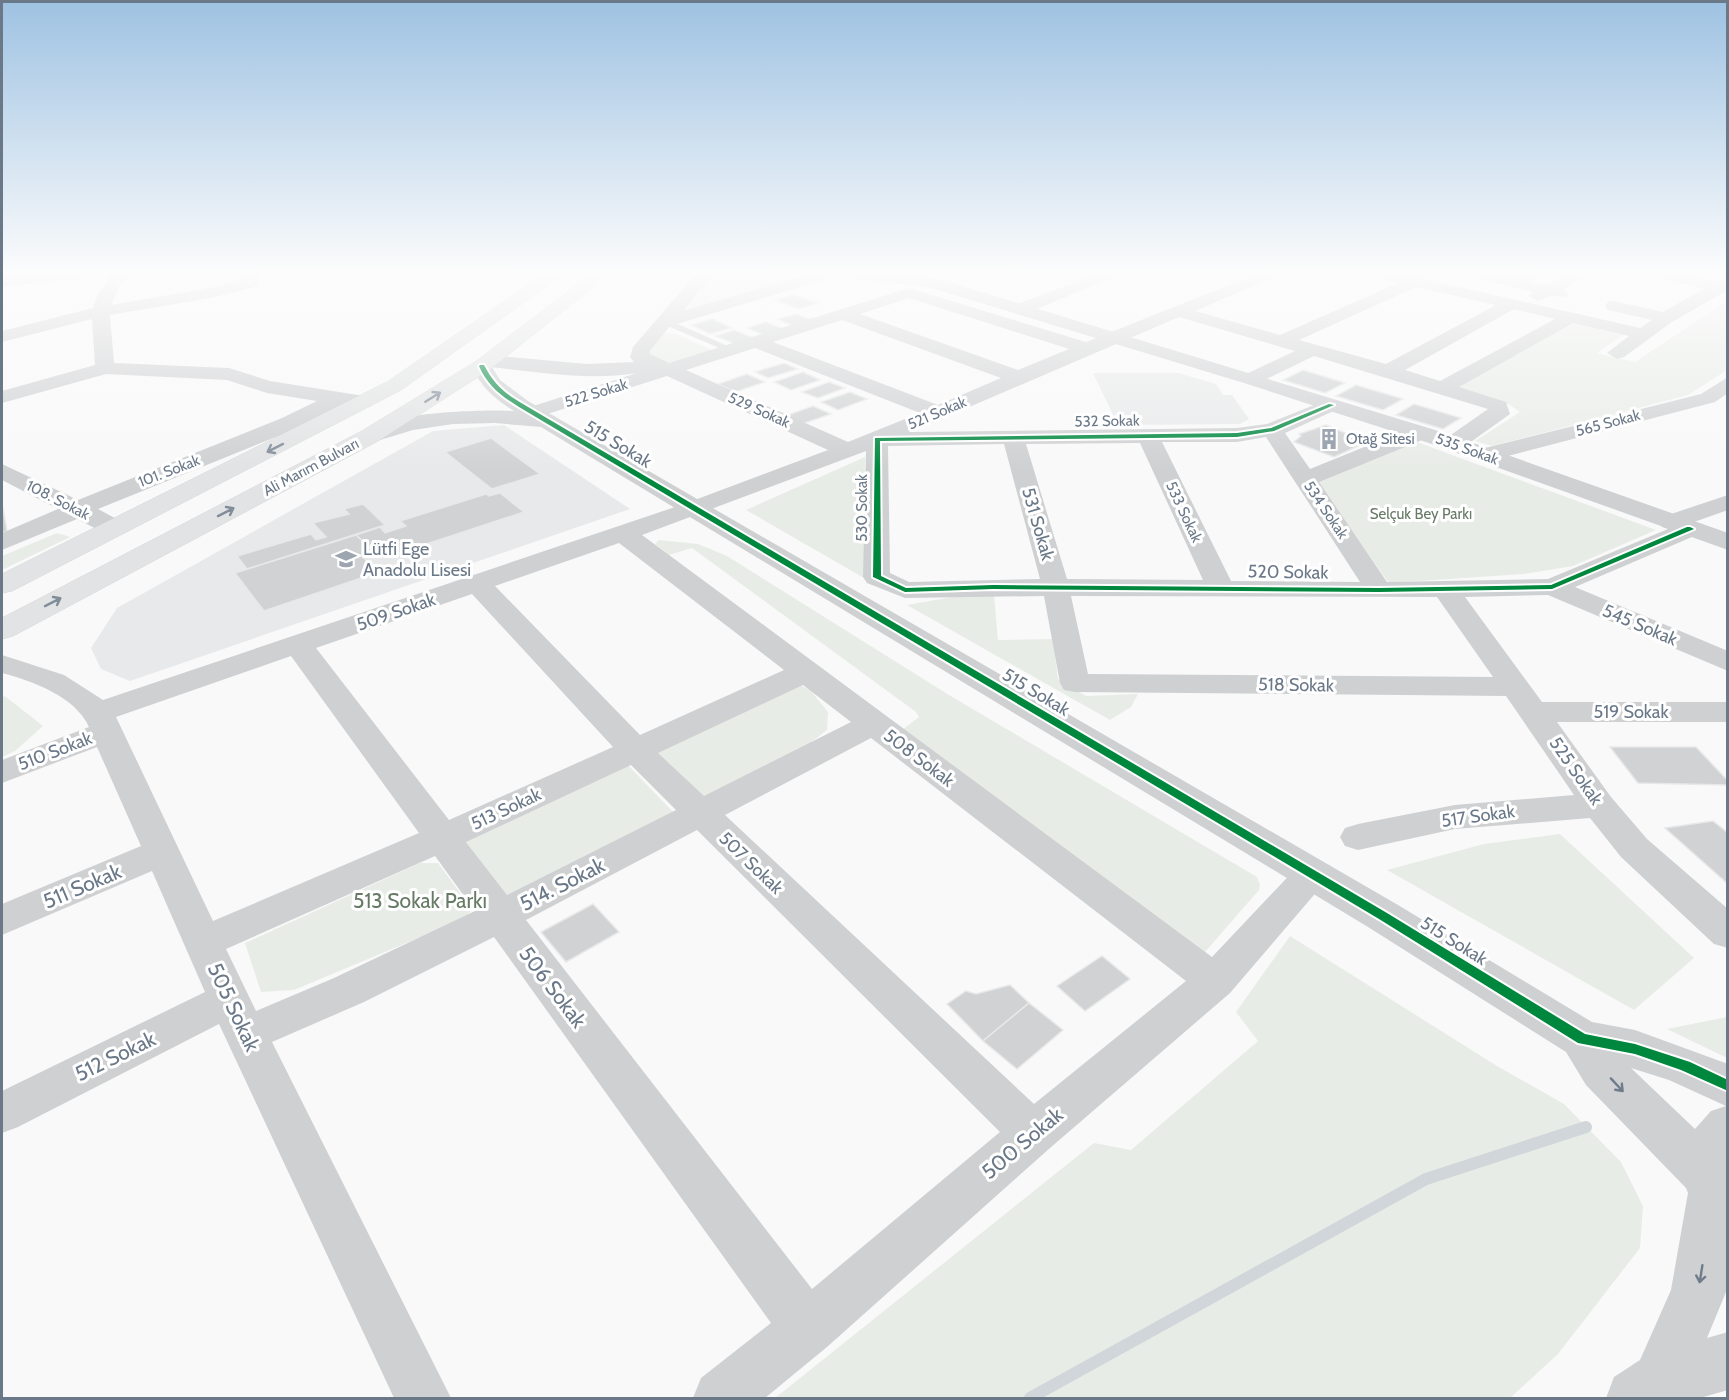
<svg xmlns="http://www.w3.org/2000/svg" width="1729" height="1400" viewBox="0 0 1729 1400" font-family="Cabin,sans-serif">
	<rect width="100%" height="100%" fill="#f9f9f9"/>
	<g fill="#e8e9ea">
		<path d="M 1093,373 L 1178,373 L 1216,384 L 1223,395 L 1232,395 L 1249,419 L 1240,424 L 1118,425 Z"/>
		<path d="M 504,425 L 630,509 L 130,681 L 101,669 L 91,648 L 117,608 L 433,431 Z"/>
	</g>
	<g fill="#e8ece7">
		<path d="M 710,275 L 805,280 L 680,314 Z"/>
		<path d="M 1727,301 L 1727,370 L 1688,395 L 1492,446 L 1475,441 L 1520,412 L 1510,405 L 1454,387 L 1571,322 L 1623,335 L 1597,353 L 1635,362 Z"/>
		<path d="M 660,333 L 676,334 L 717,352 L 667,367 L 644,352 Z"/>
		<path d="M 1414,441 L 1656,530 L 1573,566 L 1524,574 L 1389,583 L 1315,481 Z"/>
		<path d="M 865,457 L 864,578 L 746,510 Z"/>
		<path d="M 57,533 L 70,537 L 2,570 L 2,556 Z"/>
		<path d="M 659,540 L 698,544 L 727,556 L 949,695 L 1257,877 L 1260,885 L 1259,890 L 1205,952 L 898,733 L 919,717 L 916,712 L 692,548 L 669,555 L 655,544 Z"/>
		<path d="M 994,595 L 998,640 L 1053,639 L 1058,679 L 1086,696 L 1138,694 L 1131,707 L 1110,720 L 907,605 L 958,596 Z"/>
		<path d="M 799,684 L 811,691 L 828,712 L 827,730 L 802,749 L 703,797 L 653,750 Z"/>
		<path d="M 2,696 L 6,697 L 43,726 L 15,751 L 2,757 Z"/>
		<path d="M 625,762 L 675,814 L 507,896 L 462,836 Z"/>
		<path d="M 1560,834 L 1694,958 L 1634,1010 L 1387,870 L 1484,844 Z"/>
		<path d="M 420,863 L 438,863 L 472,909 L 466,918 L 294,990 L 261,992 L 245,943 Z"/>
		<path d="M 1290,936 L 1497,1066 L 1564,1104 L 1621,1162 L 1643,1206 L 1640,1248 L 1558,1354 L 1510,1398 L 775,1398 L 1094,1143 L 1131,1150 L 1258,1041 L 1236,1012 Z"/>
		<path d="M 1727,1017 L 1727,1058 L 1667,1029 Z"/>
	</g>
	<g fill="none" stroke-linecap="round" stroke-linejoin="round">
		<path stroke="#d0d6da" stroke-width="12" d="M 1030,1398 L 1426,1179 L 1586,1127"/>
	</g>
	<g fill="#d0d2d3" stroke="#e8e8e8" stroke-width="1.5">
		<path d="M 1497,274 L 1544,275 L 1530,282 Z"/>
		<path d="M 794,295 L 818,303 L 799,309 L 775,300 Z"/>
		<path d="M 796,314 L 815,321 L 795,327 L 777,319 Z"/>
		<path d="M 713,319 L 732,328 L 710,334 L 691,325 Z"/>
		<path d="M 766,322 L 786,330 L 766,336 L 747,328 Z"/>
		<path d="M 734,330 L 757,339 L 738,345 L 715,336 Z"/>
		<path d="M 784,363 L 798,369 L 768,378 L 755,372 Z"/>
		<path d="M 1303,370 L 1345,383 L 1325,393 L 1283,380 Z"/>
		<path d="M 803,372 L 820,380 L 791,390 L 774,382 Z"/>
		<path d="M 747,374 L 765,382 L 735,392 L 718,384 Z"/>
		<path d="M 829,382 L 845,388 L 818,398 L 802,392 Z"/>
		<path d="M 1356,385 L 1403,399 L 1383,410 L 1336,396 Z"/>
		<path d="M 850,392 L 867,399 L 838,410 L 821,402 Z"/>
		<path d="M 1414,404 L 1461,418 L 1443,429 L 1396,415 Z"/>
		<path d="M 813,406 L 831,414 L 802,424 L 785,416 Z"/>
		<path d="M 1326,425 L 1367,442 L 1334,457 L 1294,442 L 1301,436 L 1299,434 Z"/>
		<path d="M 491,438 L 540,474 L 492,489 L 445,452 Z"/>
		<path d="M 500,493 L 524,512 L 381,559 L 356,535 L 380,527 L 385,533 L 406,526 L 400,521 L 486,494 L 489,496 Z"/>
		<path d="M 2,503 L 7,531 L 2,533 Z"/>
		<path d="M 363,504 L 385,525 L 247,569 L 237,556 L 311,534 L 316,540 L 326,537 L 313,523 L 349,514 L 344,509 Z"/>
		<path d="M 356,535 L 375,553 L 363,557 L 379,572 L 264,611 L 235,573 Z"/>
		<path d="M 1610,747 L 1696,747 L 1728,781 L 1728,785 L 1638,783 Z"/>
		<path d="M 1713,821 L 1728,833 L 1728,884 L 1665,828 Z"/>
		<path d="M 593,904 L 619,932 L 566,962 L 541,932 Z"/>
		<path d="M 1102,956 L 1130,979 L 1085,1011 L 1057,986 Z"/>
		<path d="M 1010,985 L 1029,1003 L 983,1041 L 947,1004 L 966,991 L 976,994 Z"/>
		<path d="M 1029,1003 L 1063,1030 L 1017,1069 L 983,1041 Z"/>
	</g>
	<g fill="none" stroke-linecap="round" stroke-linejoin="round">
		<defs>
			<g id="primary">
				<path d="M 544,274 L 564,274 L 401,390 L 12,591 L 2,593 L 2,574 L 387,382 Z"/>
				<path d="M 591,274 L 610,274 L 489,370 L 378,441 L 13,636 L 2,639 L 2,618 L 362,431 L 475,362 Z"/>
			</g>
		</defs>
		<use href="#primary" stroke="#d5d6d7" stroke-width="1"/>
		<path fill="#cfd0d2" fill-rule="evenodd" d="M 663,320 L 669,320 L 739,351 L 731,353 L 663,324 Z"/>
		<g fill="#cfd0d2" fill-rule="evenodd">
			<path d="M 112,274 L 130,274 L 119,286 L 111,305 L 214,287 L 243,279 L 242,274 L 258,274 L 260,282 L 258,286 L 215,297 L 110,315 L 114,363 L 229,368 L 270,381 L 364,396 L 371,398 L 374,402 L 371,406 L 364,408 L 341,405 L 298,428 L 98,509 L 124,523 L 128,528 L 124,533 C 107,538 92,526 77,519 L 2,550 L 2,533 L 58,509 L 2,480 L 2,464 L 78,500 L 282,418 L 317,401 L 267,393 L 227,380 L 106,374 L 2,403 L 2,391 L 95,365 L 92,319 L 2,342 L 2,331 L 93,308 L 98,294 Z"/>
			<path d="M 696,274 L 713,274 L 683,311 L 809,274 L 836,274 L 834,277 L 670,326 L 649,352 L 650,354 L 669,363 L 909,288 L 1086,342 L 1257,274 L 1281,274 L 1195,311 L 1280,335 L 1398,283 L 1376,277 L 1374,274 L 1421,274 L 1428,280 L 1640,328 L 1652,320 L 1608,310 L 1605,306 L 1608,302 L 1614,301 L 1663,312 L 1704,289 L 1654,277 L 1652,274 L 1685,274 L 1717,281 L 1728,277 L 1726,291 L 1672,322 L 1624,357 L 1617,359 L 1607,353 L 1629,336 L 1573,323 L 1459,387 L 1506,402 L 1510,414 L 1461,449 L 1445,449 L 1442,444 L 1445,439 L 1488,409 L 1314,356 L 1258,383 L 1244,383 L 1241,379 L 1244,375 L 1295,351 L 1179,317 L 911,432 L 1237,428 L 1267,424 L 1324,401 L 1338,401 L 1341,405 L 1338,409 L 1285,433 L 1310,469 L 1411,428 L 1427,428 L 1430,433 L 1427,438 L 1319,482 L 1387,582 L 1548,579 L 1668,529 L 1662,527 L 1658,522 L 1662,517 L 1728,495 L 1728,510 L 1694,522 L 1703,529 L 1699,534 L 1575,587 L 1728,651 L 1728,671 L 1548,595 L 1465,597 L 1542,702 L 1728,702 L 1728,722 L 1557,722 L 1611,797 L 1647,839 L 1728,909 L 1728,948 L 1714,944 L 1621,857 L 1590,818 L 1455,829 L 1358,850 L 1345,846 L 1340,837 L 1345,828 L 1358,824 L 1455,805 L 1574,795 L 1506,696 L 1075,692 L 1064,690 L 1060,683 L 1044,596 L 905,598 L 867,583 L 863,577 L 866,451 L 642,535 L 1212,957 L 1299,865 L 1312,861 L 1325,865 L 1331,875 L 1230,993 L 1050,1148 L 827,1347 L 765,1398 L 693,1398 L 701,1378 L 771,1323 L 494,937 L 364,1002 L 272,1042 L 451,1398 L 394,1398 L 219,1024 L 18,1127 L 2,1133 L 2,1091 L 205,992 L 152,871 L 2,935 L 2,904 L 141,846 L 97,747 L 2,783 L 2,760 L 89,727 C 75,696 32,681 2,673 L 2,655 L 64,675 L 103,700 L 684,504 L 828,450 L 667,376 L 541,416 L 524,424 L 516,423 L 513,418 L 527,408 L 637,373 C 588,381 538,372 489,367 L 479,361 L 489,355 L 586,364 L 634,362 L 630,357 L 633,347 ZM 1416,287 L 1496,305 L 1386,364 L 1299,340 ZM 909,298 L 1069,349 L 1018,370 L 860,314 ZM 1514,309 L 1555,319 L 1440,381 L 1405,370 ZM 842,320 L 1001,378 L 938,405 L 773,342 ZM 755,348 L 920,413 L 848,442 L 686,370 ZM 1266,437 L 1360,582 L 1231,581 L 1162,442 L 1237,442 ZM 1140,443 L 1203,580 L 1067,579 L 1026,444 ZM 1004,444 L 1040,579 L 909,582 L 890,573 L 888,446 ZM 619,543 L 784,670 L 640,735 L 495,586 ZM 472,594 L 613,747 L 449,820 L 316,648 ZM 1071,596 L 1437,597 L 1493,677 L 1088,674 ZM 291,656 L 419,833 L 213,921 L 116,717 ZM 803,685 L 851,722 L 704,796 L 658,753 ZM 871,738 L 1186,981 L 1034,1104 L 725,815 ZM 631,765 L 676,810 L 507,895 L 466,842 ZM 697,830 L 1000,1132 L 812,1289 L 526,920 ZM 435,856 L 475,911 L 334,978 L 256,1011 L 226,949 Z"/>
			<path d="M 1097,274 L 1121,274 L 1027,313 L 1015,313 L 1012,309 L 1015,305 Z"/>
			<path d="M 1471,274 L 1502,274 L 1547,285 L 1567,274 L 1588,274 L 1564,289 L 1568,293 L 1566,297 L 1551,296 L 1538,301 L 1529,296 L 1533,292 L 1473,277 Z"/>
			<path d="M 1728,377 L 1728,393 L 1715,402 L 1485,462 L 1477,460 L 1474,455 L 1477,450 L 1701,394 Z"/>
		</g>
		<g fill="#cfd0d2" fill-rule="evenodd">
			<path d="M 25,274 L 86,274 L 78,279 L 2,287 L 2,277 Z"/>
			<path d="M 848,274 L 907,274 L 936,278 L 1445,433 L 1728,533 L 1728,550 L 1429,443 L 1244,383 L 928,287 L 856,279 Z"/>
			<path d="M 482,360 L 489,362 L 500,380 L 528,401 L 1398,905 L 1592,1022 L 1635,1030 L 1728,1064 L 1728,1278 L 1726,1292 L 1707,1338 L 1728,1332 L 1728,1390 L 1700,1398 L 1606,1398 L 1614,1377 L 1640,1360 L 1671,1290 L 1688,1193 L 1686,1188 L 1586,1085 L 1566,1052 L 1368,927 L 541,427 L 495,423 L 453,424 L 413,430 L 370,443 L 362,441 L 358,436 C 375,412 485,409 514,411 C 495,399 480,387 472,366 L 475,362 ZM 1631,1068 L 1669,1080 L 1726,1106 L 1711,1111 L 1695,1129 Z"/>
		</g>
		<use href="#primary" fill="#e2e3e4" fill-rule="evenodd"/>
		<defs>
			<g id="cycleway">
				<path d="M 480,365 L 484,365 C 494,384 504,393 523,404 L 1387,913 L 1585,1034 L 1635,1044 L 1690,1062 L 1728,1080 L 1728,1091 L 1681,1070 L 1635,1054 L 1578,1043 L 1379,919 L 519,407 C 501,396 487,385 479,366 Z"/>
				<path d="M 1329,404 L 1334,405 L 1274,431 L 1237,437 L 880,441 L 881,576 L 906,588 L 993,585 L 1379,588 L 1551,585 L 1687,527 L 1690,527 L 1694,529 L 1552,589 L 1379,592 L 993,589 L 905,592 L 873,577 L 875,438 L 1237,433 L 1271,428 Z"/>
			</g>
		</defs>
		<use href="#cycleway" stroke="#fff" stroke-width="4"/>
		<use href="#cycleway" fill="#00873e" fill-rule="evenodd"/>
	</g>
	<defs><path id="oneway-shaft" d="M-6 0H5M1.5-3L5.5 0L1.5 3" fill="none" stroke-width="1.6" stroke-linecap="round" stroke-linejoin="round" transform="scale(1.5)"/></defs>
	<g stroke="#828d9a">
		<use href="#oneway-shaft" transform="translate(433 397) rotate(-32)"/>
		<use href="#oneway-shaft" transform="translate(275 448) rotate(153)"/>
		<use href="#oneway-shaft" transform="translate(226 512) rotate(-27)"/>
		<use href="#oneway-shaft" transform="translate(53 602) rotate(-27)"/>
	</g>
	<g stroke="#6f7c8c">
		<use href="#oneway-shaft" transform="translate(1617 1085) rotate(47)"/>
		<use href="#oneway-shaft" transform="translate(1701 1274) rotate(99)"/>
	</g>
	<linearGradient id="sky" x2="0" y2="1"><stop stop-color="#9ec2e2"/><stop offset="0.58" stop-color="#fcfcfc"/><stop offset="1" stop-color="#fcfcfc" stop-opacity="0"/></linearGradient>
	<rect width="1729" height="470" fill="url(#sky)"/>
	<defs>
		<symbol id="building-bare" viewBox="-9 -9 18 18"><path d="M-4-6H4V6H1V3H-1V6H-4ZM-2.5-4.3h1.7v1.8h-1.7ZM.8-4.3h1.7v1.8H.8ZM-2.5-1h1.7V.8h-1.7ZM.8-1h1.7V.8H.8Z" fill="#9ca5b0" stroke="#fff" stroke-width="2.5" paint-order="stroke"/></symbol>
		<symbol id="school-bare" viewBox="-9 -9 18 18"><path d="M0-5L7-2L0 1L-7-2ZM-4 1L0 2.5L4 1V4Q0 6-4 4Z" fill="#9ca5b0" stroke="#fff" stroke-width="2.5" paint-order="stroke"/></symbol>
	</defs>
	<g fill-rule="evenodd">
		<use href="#building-bare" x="1314" y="424" width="30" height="30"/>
		<use href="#school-bare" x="331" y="544" width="30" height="30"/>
	</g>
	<g text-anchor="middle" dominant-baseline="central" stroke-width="6" stroke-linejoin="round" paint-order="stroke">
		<g font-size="15" fill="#6a7888" stroke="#fff">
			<text transform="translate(596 393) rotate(-17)">522 Sokak</text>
			<text transform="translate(759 410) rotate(24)">529 Sokak</text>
			<text transform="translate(937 413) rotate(-23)">521 Sokak</text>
			<text transform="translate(1107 421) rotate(-1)">532 Sokak</text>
			<text transform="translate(1608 423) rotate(-15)">565 Sokak</text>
			<text transform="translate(1467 449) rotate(20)">535 Sokak</text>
			<text transform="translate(311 467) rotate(-28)">Ali Marım Bulvarı</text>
			<text transform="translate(169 471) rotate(-21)">101. Sokak</text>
			<text transform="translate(58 500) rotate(27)">108. Sokak</text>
			<text transform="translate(862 508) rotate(-90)">530 Sokak</text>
			<text transform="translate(1326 510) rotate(56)">534 Sokak</text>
			<text transform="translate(1184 512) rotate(65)">533 Sokak</text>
		</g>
		<g font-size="15" fill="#6a7888" stroke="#fff" text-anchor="start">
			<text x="1346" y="439">Otağ Sitesi</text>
		</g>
		<g font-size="15" fill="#667a65" stroke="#fff">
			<text x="1421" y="514">Selçuk Bey Parkı</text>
		</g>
		<g font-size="18" fill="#6a7888" stroke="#fff">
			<text transform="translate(618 444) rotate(31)">515 Sokak</text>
			<text transform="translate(1038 524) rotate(74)">531 Sokak</text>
			<text transform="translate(1288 572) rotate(1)">520 Sokak</text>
			<text transform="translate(396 612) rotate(-19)">509 Sokak</text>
			<text transform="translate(1640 625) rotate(23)">545 Sokak</text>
			<text transform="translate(1296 685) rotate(1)">518 Sokak</text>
			<text transform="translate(1036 692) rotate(31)">515 Sokak</text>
			<text x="1631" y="712">519 Sokak</text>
			<text transform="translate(55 751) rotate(-21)">510 Sokak</text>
			<text transform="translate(919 758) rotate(37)">508 Sokak</text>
			<text transform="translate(1576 771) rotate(55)">525 Sokak</text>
			<text transform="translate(506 809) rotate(-25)">513 Sokak</text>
			<text transform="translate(1478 816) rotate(-8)">517 Sokak</text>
			<text transform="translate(751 863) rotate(44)">507 Sokak</text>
			<text transform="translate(1454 941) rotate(32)">515 Sokak</text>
		</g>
		<g font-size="18" fill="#6a7888" stroke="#fff" text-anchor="start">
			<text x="363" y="549">Lütfi Ege<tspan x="363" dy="21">Anadolu Lisesi</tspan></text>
		</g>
		<g font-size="21" fill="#6a7888" stroke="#fff">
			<text transform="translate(562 884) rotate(-27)">514. Sokak</text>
			<text transform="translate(82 886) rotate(-23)">511 Sokak</text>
			<text transform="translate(553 987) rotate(53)">506 Sokak</text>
			<text transform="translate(234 1007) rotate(65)">505 Sokak</text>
			<text transform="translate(115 1056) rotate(-26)">512 Sokak</text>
			<text transform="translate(1022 1143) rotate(-40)">500 Sokak</text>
		</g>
		<g font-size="21" fill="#667a65" stroke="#fff">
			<text x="420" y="900">513 Sokak Parkı</text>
		</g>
	</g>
	<rect width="1729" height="1400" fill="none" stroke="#6a7888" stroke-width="6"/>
</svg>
